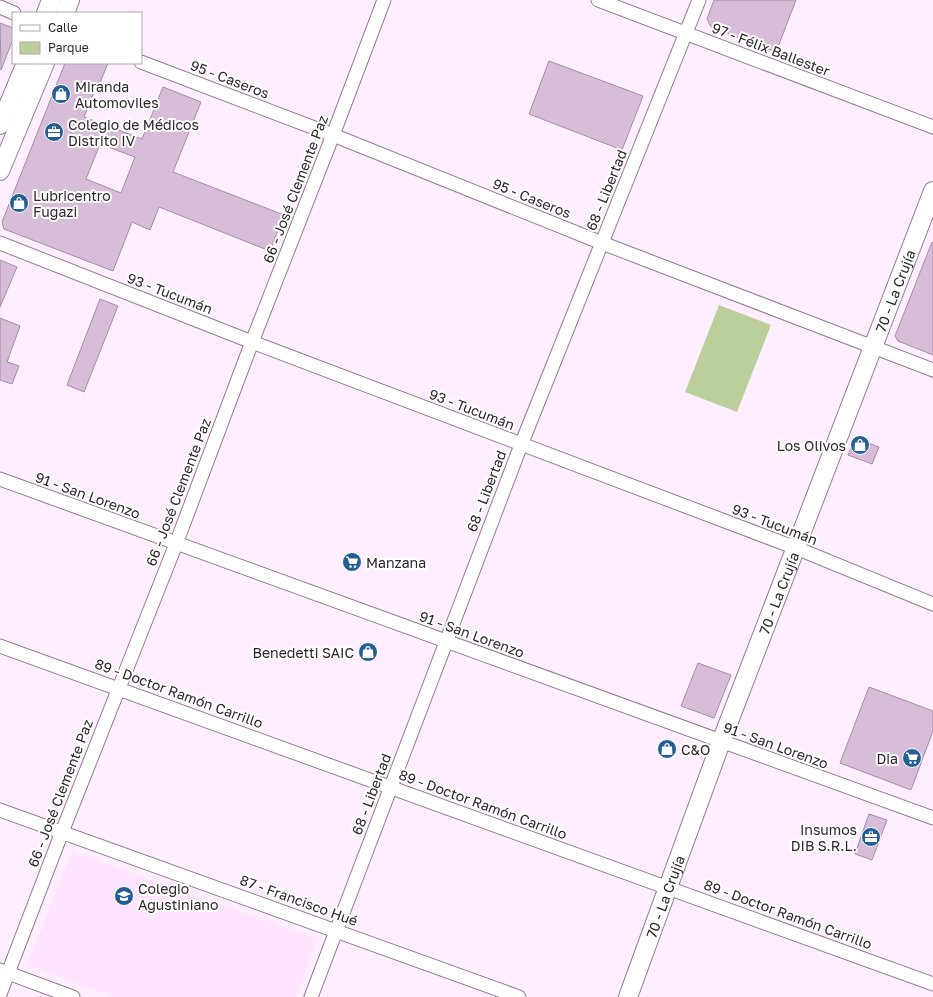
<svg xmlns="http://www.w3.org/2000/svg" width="933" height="997" viewBox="0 0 933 997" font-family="'Golos Text',sans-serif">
	<rect width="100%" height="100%" fill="#fef"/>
	<path fill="#ffe3ff" d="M 72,852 L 317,939 L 296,997 L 115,997 L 27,965 Z"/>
	<path fill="#bbcf9b" d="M 719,305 L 771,325 L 737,412 L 685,392 Z"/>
	<g fill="#d8bdd8" stroke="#a68ca6" fill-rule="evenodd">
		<path d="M 714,0 L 796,0 L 776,52 L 711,27 L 707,19 Z"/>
		<path d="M 0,23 L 13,28 L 13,39 L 1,70 Z"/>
		<path d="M 549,61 L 643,96 L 622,150 L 529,114 Z"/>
		<path d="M 65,63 L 108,63 L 100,83 L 98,82 L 84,117 L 142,139 L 163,87 L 201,102 L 173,172 L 284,215 L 270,251 L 159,207 L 150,230 L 132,222 L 113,271 L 4,229 L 2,222 ZM 100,144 L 135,157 L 121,193 L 86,179 Z"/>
		<path d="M 932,242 L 933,243 L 933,355 L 898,341 L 895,336 Z"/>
		<path d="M 0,260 L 17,267 L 0,307 Z"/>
		<path d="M 100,299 L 118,306 L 84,392 L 67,385 Z"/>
		<path d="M 0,318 L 20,326 L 7,362 L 19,366 L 12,384 L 0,380 Z"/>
		<path d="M 855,438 L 879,447 L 872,464 L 848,455 Z"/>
		<path d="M 698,663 L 731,675 L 714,718 L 681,706 Z"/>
		<path d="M 869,687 L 933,711 L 933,731 L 911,790 L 840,763 Z"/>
		<path d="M 869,814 L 887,820 L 872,860 L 855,854 Z"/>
	</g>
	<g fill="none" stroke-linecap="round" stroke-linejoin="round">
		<defs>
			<g id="street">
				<path d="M 598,0 L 933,127"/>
				<path d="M 0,7 L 14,13"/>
				<path d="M 141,62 L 333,135 L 602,243 L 933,370"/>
				<path d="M 0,243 L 252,342 L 796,548 L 933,604"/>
				<path d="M 0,479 L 933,818"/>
				<path d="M 0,646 L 933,984"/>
				<path d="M 0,810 L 519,997"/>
				<path d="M 0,970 L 73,997"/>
				<path d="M 0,994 L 62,832 L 176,544 L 252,342 L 333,135 L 384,0"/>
				<path d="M 311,997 L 521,445 L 699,0"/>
			</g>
			<g id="secondary">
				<path d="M 46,13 L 51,0"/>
				<path d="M 65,13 L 70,0"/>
				<path d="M 0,125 L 26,63"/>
				<path d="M 0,171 L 45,63"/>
				<path id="s1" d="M 628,997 L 721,742 L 933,191"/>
			</g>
		</defs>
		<use href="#street" stroke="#967c96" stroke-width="15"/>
		<use href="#secondary" stroke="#967c96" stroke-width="20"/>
		<use href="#street" stroke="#fff" stroke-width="13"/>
		<use href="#secondary" stroke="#fff" stroke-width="18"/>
	</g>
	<defs>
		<symbol id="shop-disc" viewBox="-11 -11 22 22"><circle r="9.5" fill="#235e95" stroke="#fff"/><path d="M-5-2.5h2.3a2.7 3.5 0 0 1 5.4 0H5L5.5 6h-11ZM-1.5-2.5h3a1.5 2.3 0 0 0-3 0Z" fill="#fff"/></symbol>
		<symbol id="office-disc" viewBox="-11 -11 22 22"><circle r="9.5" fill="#235e95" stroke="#fff"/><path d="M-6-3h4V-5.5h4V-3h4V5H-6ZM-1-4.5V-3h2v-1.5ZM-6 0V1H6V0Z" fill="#fff"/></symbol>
		<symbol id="supermarket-disc" viewBox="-11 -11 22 22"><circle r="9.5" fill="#235e95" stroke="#fff"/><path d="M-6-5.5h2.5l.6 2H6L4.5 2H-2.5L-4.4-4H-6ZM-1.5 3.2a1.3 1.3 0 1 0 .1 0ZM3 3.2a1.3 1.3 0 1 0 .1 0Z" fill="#fff"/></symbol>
		<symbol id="university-disc" viewBox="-11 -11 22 22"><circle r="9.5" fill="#235e95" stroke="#fff"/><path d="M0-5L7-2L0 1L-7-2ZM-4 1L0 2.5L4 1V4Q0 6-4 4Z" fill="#fff"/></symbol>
	</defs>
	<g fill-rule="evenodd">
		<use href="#shop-disc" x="50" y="83" width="22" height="22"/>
		<use href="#office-disc" x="43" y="121" width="22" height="22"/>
		<use href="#shop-disc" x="8" y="192" width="22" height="22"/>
		<use href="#shop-disc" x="849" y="434" width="22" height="22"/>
		<use href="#supermarket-disc" x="341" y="551" width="22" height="22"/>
		<use href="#shop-disc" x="357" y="641" width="22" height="22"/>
		<use href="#shop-disc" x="656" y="738" width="22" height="22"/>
		<use href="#supermarket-disc" x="901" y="747" width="22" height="22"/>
		<use href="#office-disc" x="860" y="826" width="22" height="22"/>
		<use href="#university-disc" x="113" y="885" width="22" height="22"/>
	</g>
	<g text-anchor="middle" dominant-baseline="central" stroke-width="4" stroke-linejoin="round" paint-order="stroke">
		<g font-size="14" fill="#2e242e" stroke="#fff">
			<text transform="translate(771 49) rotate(21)">97 - Félix Ballester</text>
			<text transform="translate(230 79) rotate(21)">95 - Caseros</text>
			<text transform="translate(295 189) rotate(-69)">66 - José Clemente Paz</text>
			<text transform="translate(606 190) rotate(-68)">68 - Libertad</text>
			<text transform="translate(532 198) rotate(22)">95 - Caseros</text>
			<text stroke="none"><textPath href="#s1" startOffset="755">70 - La Crujía</textPath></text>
			<text transform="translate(170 293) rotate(21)">93 - Tucumán</text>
			<text transform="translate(472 409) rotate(21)">93 - Tucumán</text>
			<text transform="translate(486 491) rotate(-69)">68 - Libertad</text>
			<text transform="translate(178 492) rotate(-69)">66 - José Clemente Paz</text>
			<text transform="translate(88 495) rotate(20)">91 - San Lorenzo</text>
			<text transform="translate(775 524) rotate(21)">93 - Tucumán</text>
			<text stroke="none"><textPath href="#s1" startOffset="431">70 - La Crujía</textPath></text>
			<text transform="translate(472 634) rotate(20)">91 - San Lorenzo</text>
			<text transform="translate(179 693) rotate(20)">89 - Doctor Ramón Carrillo</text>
			<text transform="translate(776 745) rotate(20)">91 - San Lorenzo</text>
			<text transform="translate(60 793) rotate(-69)">66 - José Clemente Paz</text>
			<text transform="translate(371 794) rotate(-69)">68 - Libertad</text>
			<text transform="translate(483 804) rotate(20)">89 - Doctor Ramón Carrillo</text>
			<text stroke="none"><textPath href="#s1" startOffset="107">70 - La Crujía</textPath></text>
			<text transform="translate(299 900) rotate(20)">87 - Francisco Hué</text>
			<text transform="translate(788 914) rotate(20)">89 - Doctor Ramón Carrillo</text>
		</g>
		<g font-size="14" fill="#2e242e" stroke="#fff" text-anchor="start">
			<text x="75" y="86">Miranda<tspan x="75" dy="16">Automoviles</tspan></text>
			<text x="68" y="124">Colegio de Médicos<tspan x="68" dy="16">Distrito IV</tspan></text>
			<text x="33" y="195">Lubricentro<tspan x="33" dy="16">Fugazi</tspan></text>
			<text x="846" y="445" text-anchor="end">Los Olivos</text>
			<text x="366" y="562">Manzana</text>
			<text x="354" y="652" text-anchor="end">Benedetti SAIC</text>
			<text x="681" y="749">C&amp;O</text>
			<text x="898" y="758" text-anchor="end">Dia</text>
			<text x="857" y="829" text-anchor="end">Insumos<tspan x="857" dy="16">DIB S.R.L.</tspan></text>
			<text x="138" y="888">Colegio<tspan x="138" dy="16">Agustiniano</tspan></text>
		</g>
	</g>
	<rect x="12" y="12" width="130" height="52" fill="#ffffff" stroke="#aba7ab"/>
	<rect x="20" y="25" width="20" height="6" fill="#ffffff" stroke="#aba7ab"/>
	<text x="48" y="32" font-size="12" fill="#2e242e">Calle</text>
	<rect x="20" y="42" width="20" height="12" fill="#bbcf9b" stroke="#aba7ab"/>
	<text x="48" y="52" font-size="12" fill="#2e242e">Parque</text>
</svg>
